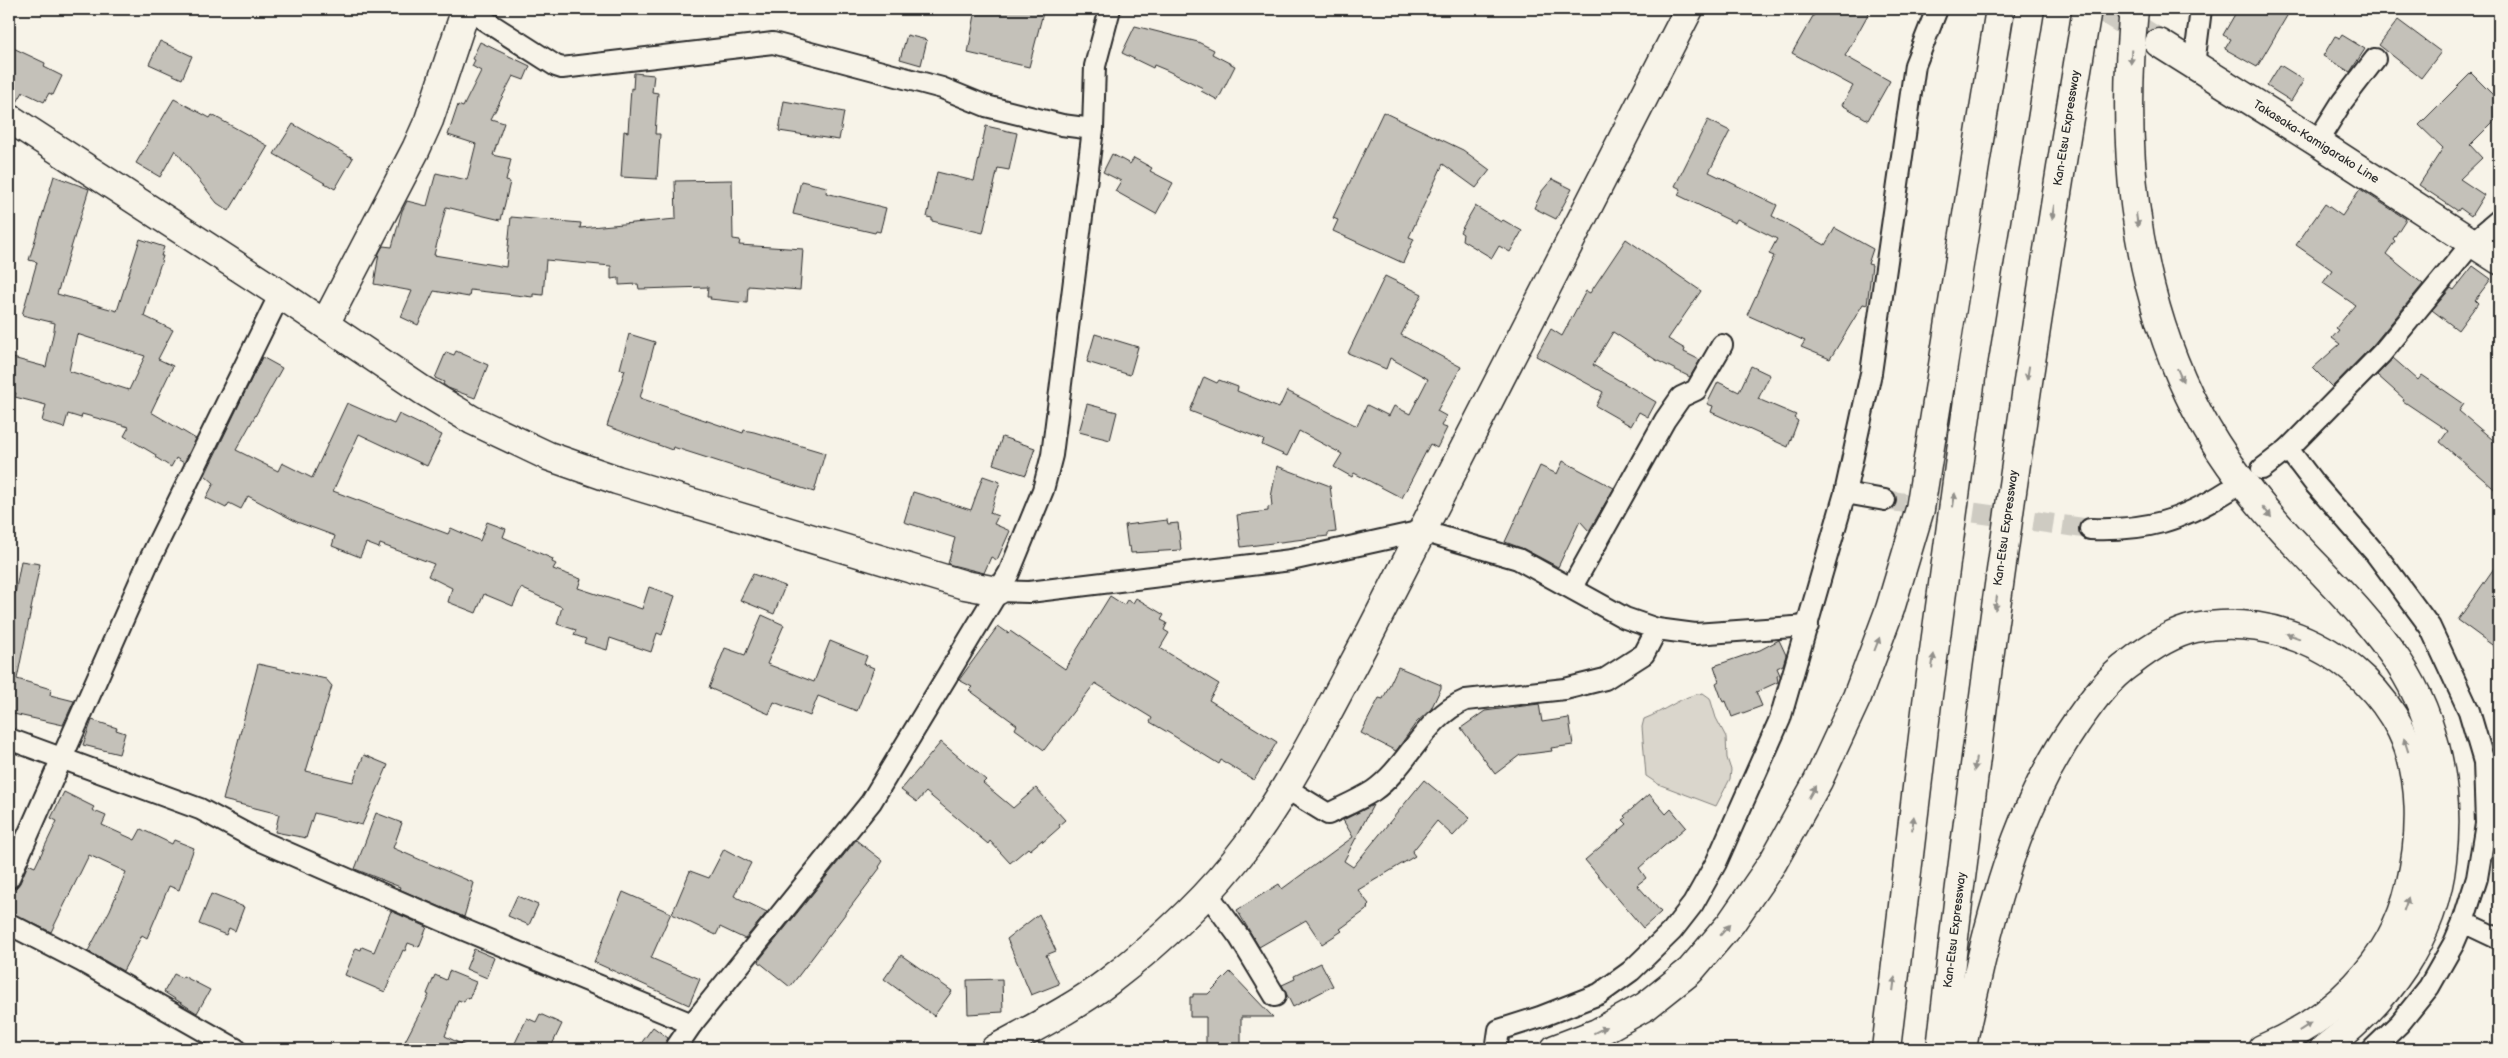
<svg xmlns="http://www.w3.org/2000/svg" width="2508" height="1058" viewBox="0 0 2508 1058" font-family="'Balsamiq Sans',sans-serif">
	<rect width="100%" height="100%" fill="#f7f3e8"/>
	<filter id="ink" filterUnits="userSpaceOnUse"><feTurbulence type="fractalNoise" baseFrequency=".02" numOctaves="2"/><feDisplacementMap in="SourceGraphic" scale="10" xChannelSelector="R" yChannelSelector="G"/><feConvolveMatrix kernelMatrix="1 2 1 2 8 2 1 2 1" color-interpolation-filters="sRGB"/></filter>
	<g filter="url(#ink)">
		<path fill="#dad6cc" stroke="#82807c" d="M 1703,693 L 1710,698 L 1716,718 L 1726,737 L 1727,758 L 1731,770 L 1730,779 L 1716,806 L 1658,784 L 1646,776 L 1642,727 L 1644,719 C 1663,712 1683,695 1703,693 Z"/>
		<g fill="#c4c1b9" stroke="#2b2b2b" fill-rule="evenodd">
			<path d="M 976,9 L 1044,9 L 1029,67 L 968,53 Z"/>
			<path d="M 1817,9 L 1871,9 L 1845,56 L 1890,81 L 1868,120 L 1842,105 L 1853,86 L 1792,53 Z"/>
			<path d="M 2238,9 L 2291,9 L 2257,67 L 2225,49 L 2231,39 L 2223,35 Z"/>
			<path d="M 2398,20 L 2441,52 L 2421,78 L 2379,45 Z"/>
			<path d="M 1135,26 L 1198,42 L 1214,50 L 1212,54 L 1235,66 L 1218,100 L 1201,91 L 1203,88 L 1166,70 L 1154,65 L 1153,68 L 1122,53 Z"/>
			<path d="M 907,35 L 927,40 L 921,65 L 900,59 Z"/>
			<path d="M 2342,35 L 2365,49 L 2350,72 L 2323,56 L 2335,36 L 2340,38 Z"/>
			<path d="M 160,41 L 192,56 L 182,79 L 149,64 Z"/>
			<path d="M 480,42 L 530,66 L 524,80 L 513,76 L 491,119 L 504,123 L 493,155 L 511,159 L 506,181 L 510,182 L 501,220 L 446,207 L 434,255 L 506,267 L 511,217 L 581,223 L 580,228 L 676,219 L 675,181 L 732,180 L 733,239 L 740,240 L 739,245 L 803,249 L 800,290 L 748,286 L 747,303 L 710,299 L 711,297 L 707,297 L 708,287 L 639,289 L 638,284 L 619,285 L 619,278 L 611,279 L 611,266 L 546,260 L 543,295 L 533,294 L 533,297 L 470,290 L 469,297 L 434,291 L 418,325 L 401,317 L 412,291 L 374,284 L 379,253 L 383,246 L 392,247 L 402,211 L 407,201 L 427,206 L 436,173 L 467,180 L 476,144 L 448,135 L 458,105 L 463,107 L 481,71 L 472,66 L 475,60 L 472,59 Z"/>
			<path d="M 9,46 L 45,63 L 44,67 L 62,76 L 53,95 L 49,93 L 44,102 L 23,92 L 16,104 L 9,103 Z"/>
			<path d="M 2280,65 L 2304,80 L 2291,101 L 2267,86 Z"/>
			<path d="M 634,73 L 654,75 L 652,92 L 658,93 L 655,134 L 660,134 L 657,179 L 621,177 L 624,131 L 628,132 L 631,88 L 633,89 Z"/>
			<path d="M 2471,73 L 2499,101 L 2499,116 L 2470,145 L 2482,158 L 2460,179 L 2484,195 L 2471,216 L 2460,208 L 2458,211 L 2419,185 L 2443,148 L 2419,125 Z"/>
			<path d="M 174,99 L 210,118 L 212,115 L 268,146 L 229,211 L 217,203 L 175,150 L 160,177 L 136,163 Z"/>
			<path d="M 784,101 L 844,112 L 839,140 L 779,131 Z"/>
			<path d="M 1383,112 L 1463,150 L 1490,170 L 1476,188 L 1443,164 L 1409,237 L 1414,239 L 1403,263 L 1333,231 L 1338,220 L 1333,218 Z"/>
			<path d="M 1708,120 L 1730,131 L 1709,172 L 1777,205 L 1772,216 L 1825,245 L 1835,228 L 1873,249 L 1868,264 L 1872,265 L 1867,305 L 1863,304 L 1830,359 L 1801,347 L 1805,341 L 1747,315 L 1774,256 L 1769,254 L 1777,239 L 1737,219 L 1735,223 L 1678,195 L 1681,189 L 1675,186 Z"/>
			<path d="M 293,124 L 353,158 L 335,189 L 274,154 Z"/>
			<path d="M 986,126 L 1017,133 L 1009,170 L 998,168 L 983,233 L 932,221 L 932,218 L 927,217 L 937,172 L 974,181 Z"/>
			<path d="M 1112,154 L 1130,164 L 1134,158 L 1152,168 L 1150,171 L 1173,183 L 1156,214 L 1115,191 L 1121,181 L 1103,172 Z"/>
			<path d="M 54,176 L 89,189 L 57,294 L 117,311 L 140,239 L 164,247 L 161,256 L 163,256 L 144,316 L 173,330 L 158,359 L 173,366 L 151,412 L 196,439 L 184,463 L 176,458 L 171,467 L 155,457 L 156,455 L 124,436 L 129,427 L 82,414 L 81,418 L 68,414 L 64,428 L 42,421 L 46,405 L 15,397 L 16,393 L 9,391 L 9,357 L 46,367 L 54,330 L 55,323 L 22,315 L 37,262 L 29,260 ZM 77,334 L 145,356 L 129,390 L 69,371 Z"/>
			<path d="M 1552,179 L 1572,189 L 1556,219 L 1534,208 L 1542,191 Z"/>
			<path d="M 801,181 L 827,187 L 826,193 L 886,208 L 880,232 L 876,231 L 875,233 L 793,214 Z"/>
			<path d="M 2360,189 L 2406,219 L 2393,239 L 2395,241 L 2386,254 L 2423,284 L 2373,345 L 2332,387 L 2313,368 L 2340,344 L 2332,338 L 2339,330 L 2336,328 L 2355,305 L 2323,283 L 2332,270 L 2296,245 L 2325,204 L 2342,216 Z"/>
			<path d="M 1475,206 L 1501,222 L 1503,220 L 1522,231 L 1510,252 L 1499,246 L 1492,258 L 1462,240 L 1463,234 L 1460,232 Z"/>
			<path d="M 1626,239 L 1701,291 L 1668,339 L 1685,349 L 1684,352 L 1700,360 L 1690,377 L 1656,360 L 1613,332 L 1593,365 L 1656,402 L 1648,417 L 1639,412 L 1631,426 L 1596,406 L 1603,392 L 1536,356 L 1551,329 L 1562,336 L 1586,291 L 1590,293 Z"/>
			<path d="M 2473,266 L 2491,279 L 2475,300 L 2478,303 L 2458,330 L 2432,310 L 2451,288 L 2454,290 Z"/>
			<path d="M 1385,276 L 1422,294 L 1401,335 L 1461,367 L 1437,411 L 1446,416 L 1441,426 L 1447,428 L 1437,448 L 1430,444 L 1402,498 L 1354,473 L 1352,477 L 1334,467 L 1342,454 L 1299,431 L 1287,456 L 1262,445 L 1264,440 L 1190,411 L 1204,377 L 1217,383 L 1219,380 L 1238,387 L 1237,391 L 1279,408 L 1287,391 L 1357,426 L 1367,405 L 1389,416 L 1394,406 L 1410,414 L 1428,379 L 1390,358 L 1386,369 L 1348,353 Z"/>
			<path d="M 629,334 L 655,342 L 640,398 L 743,433 L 744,430 L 754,432 L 825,453 L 814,492 L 673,447 L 672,450 L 607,426 L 625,370 L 620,369 Z"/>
			<path d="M 1095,334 L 1138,347 L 1130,375 L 1087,362 Z"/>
			<path d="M 456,351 L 488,365 L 475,398 L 448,388 L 443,384 L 444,382 L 435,378 L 446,352 L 454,355 Z"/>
			<path d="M 262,357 L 282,368 L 236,450 L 278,471 L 282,463 L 312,478 L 347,403 L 394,424 L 399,414 L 442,435 L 427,466 L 359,434 L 333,491 L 448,534 L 451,528 L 480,541 L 487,522 L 506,529 L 503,537 L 553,559 L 552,562 L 556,564 L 553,569 L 581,579 L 578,588 L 642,609 L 649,587 L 675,596 L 662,635 L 657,633 L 651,652 L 610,638 L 607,650 L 584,643 L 586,639 L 574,635 L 576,630 L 557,624 L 562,607 L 521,588 L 513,606 L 484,594 L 476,613 L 448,602 L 452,588 L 428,576 L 434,564 L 380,544 L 379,548 L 366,543 L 360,557 L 332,546 L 335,536 L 297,522 L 248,496 L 241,509 L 229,503 L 226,508 L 206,498 L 214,483 L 205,475 Z"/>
			<path d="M 2393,358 L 2418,380 L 2422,375 L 2464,404 L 2459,411 L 2499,445 L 2499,493 L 2440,442 L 2448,431 L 2403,401 L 2404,399 L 2377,375 Z"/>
			<path d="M 1751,366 L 1770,375 L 1758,399 L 1796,415 L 1794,418 L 1798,421 L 1788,447 L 1711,412 L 1713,406 L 1707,404 L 1718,382 L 1739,392 Z"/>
			<path d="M 1087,404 L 1117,412 L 1110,440 L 1079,432 Z"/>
			<path d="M 1002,437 L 1035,448 L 1026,475 L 993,464 Z"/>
			<path d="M 1563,461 L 1614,488 L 1589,531 L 1580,521 L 1558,567 L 1524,549 L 1505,542 L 1540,466 L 1557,474 Z"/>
			<path d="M 1277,466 L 1330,486 L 1336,532 L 1328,533 L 1328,536 L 1241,547 L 1237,515 L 1268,511 L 1268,507 L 1272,506 L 1271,497 Z"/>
			<path d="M 983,476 L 1000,482 L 990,513 L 998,516 L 994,524 L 1010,531 L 997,560 L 991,557 L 984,573 L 948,564 L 955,538 L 904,522 L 913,492 L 971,510 Z"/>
			<path d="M 1167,520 L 1168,524 L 1178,523 L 1181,550 L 1131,553 L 1130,546 L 1128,547 L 1125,525 Z"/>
			<path d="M 21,561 L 40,564 L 17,679 L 51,689 L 50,695 L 74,701 L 63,725 L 9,713 L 9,592 L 15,594 Z"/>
			<path d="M 2499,561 L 2499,650 L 2458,620 Z"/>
			<path d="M 753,574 L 785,586 L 774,614 L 740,600 Z"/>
			<path d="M 1110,596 L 1124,605 L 1127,600 L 1133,603 L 1136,598 L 1164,615 L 1161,620 L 1167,623 L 1164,630 L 1169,633 L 1160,648 L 1219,684 L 1209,700 L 1277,742 L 1254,780 L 1221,760 L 1219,764 L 1169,733 L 1150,722 L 1152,718 L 1095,683 L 1044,750 L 1015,729 L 1017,725 L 969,690 L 972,687 L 959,680 L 998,626 L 1008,633 L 1010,631 L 1065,669 Z"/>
			<path d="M 762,615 L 784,625 L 767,664 L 814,682 L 830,641 L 867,656 L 864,664 L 874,668 L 857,711 L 818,696 L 810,716 L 774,702 L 769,714 L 709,688 L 725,648 L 745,655 Z"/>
			<path d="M 1779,640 L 1786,655 L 1783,665 L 1777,668 L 1780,675 L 1777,676 L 1778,682 L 1756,692 L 1762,706 L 1732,717 L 1726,701 L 1723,702 L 1716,683 L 1719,681 L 1714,666 L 1760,650 Z"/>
			<path d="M 258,664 L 326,679 L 332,686 L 306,771 L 353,782 L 364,755 L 388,765 L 362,825 L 314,813 L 306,838 L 275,832 L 279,814 L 223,800 Z"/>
			<path d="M 1398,667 L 1441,685 L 1441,688 L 1431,709 L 1416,723 L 1396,751 L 1361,733 L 1379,698 L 1383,699 Z"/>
			<path d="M 1539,704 L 1542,722 L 1569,718 L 1573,745 L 1551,748 L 1552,751 L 1520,755 L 1495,774 L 1461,728 L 1485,711 Z"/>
			<path d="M 92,720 L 117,728 L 116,730 L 125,733 L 119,754 L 83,745 Z"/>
			<path d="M 941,742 L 986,780 L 983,783 L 1013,808 L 1036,788 L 1065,820 L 1059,825 L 1060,827 L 1043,842 L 1042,840 L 1030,850 L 1028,848 L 1010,863 L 990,841 L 988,844 L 926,792 L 917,802 L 901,790 Z"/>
			<path d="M 1424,780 L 1470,818 L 1453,836 L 1437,821 L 1412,852 L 1415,856 L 1358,890 L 1369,904 L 1367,906 L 1369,908 L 1340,929 L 1342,931 L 1322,944 L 1306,920 L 1259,947 L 1237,910 L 1279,884 L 1282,889 L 1353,837 L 1343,820 L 1373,805 L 1344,861 L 1353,867 Z"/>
			<path d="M 64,792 L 94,807 L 92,810 L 106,816 L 102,825 L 135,840 L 141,829 L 172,844 L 174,840 L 194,848 L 179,890 L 169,886 L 147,938 L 142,935 L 123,971 L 88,951 L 110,910 L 126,872 L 89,855 L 51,932 L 9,912 L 9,890 L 16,888 L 20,883 L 28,864 L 35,867 L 57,821 L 51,818 Z"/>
			<path d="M 1649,794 L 1666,814 L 1671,809 L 1686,827 L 1639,868 L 1646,878 L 1637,885 L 1661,912 L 1643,928 L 1585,860 L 1627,824 L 1623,820 L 1626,818 L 1624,816 Z"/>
			<path d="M 376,813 L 402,823 L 393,848 L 474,883 L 464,917 L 399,889 L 400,887 L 355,869 Z"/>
			<path d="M 856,840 L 883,861 L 879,867 L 880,868 L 790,987 L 759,962 L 760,959 Z"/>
			<path d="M 724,849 L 751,863 L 734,896 L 767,912 L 745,939 L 720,927 L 716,935 L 672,914 L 690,871 L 709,878 Z"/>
			<path d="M 623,892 L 671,913 L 651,958 L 700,979 L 689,1005 L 594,962 Z"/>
			<path d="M 211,894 L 244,907 L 235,931 L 229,928 L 226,935 L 199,924 Z"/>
			<path d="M 517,896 L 538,905 L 529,925 L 508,916 Z"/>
			<path d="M 391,911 L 427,927 L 419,947 L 408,943 L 405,951 L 403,950 L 385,992 L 345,975 L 356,948 L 361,950 L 362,947 L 374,952 Z"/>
			<path d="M 1039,914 L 1056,951 L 1046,955 L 1059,984 L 1031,995 L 1007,939 Z"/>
			<path d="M 474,949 L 495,958 L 487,978 L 466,969 Z"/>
			<path d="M 901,955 L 952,991 L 934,1016 L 884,979 Z"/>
			<path d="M 1321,963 L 1333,986 L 1293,1007 L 1282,985 L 1295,979 L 1294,976 Z"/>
			<path d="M 449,971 L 476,982 L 469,999 L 466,998 L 464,1002 L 458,1000 L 445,1036 L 471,1049 L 401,1049 L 429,995 L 427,994 L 435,975 L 446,980 Z"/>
			<path d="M 1230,972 L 1273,1017 L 1241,1017 L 1241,1049 L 1206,1049 L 1206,1017 L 1190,1017 L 1190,997 L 1193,997 L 1193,994 L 1208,994 Z"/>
			<path d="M 174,974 L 182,978 L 183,976 L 210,990 L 197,1013 L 164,992 Z"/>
			<path d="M 1002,979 L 1003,1012 L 968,1014 L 967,980 Z"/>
			<path d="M 540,1014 L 562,1024 L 550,1049 L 528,1049 L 515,1043 L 527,1018 L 536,1022 Z"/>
			<path d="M 653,1027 L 668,1038 L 663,1049 L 637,1049 Z"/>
		</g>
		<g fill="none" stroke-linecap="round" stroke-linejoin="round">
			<path stroke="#cecbc2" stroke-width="20" stroke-dasharray="20 10" stroke-linecap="butt" d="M 1885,500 L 2090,529"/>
			<path stroke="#cecbc2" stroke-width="28" stroke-dasharray="28 14" stroke-linecap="butt" d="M 2105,9 L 2159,43"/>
			<defs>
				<g id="street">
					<path d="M 467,9 L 556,66 L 562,68 L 773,43 L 942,88 L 986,106 L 1062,125 L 1093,129"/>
					<path d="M 2194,65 L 2201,9"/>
					<path d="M 2317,142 L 2342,102 L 2375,59"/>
					<path d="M 2288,449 L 2314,483 L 2376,554 L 2430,627 L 2469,711 L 2484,762 L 2486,824 L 2477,878 L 2463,922 L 2454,943 L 2429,987 L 2400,1023 L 2373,1049"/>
					<path d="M 2262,469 L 2288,449 L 2382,353 L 2473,242 L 2499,220"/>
					<path d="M 1845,493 L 1885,500"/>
					<path d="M 2090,529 C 2146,531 2181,521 2228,491"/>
					<path d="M 1572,587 L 1665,420 L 1681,397 L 1696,390 L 1722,345"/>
					<path d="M 997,591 L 1029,592 L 1291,560 L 1422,531 L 1518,559 L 1625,618 L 1657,629 L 1695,634 L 1808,626"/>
					<path d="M 9,739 L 200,809 L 256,839 L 462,929 L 692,1024 L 871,802 L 1009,573 L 1043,490 L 1052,455 L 1093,129 L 1095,66 L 1110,9"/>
					<path d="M 1284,787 L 1328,814 C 1342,807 1359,800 1373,791 C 1409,766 1424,717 1466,700 L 1565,689 L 1605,679 L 1644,654 L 1657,629"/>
					<path d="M 9,878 L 148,563 L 280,294"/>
					<path d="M 1207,893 L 1240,938 L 1275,996"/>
					<path d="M 2463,922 L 2499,939"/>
					<path d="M 9,924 L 81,961 L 236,1049"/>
					<path d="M 1497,1044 L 1499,1030 L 1540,1017 L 1599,994 L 1631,971 L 1672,931 L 1693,904 L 1716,863 L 1780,719 L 1845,493 L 1871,373 L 1915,65 L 1937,9"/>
					<path d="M 675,1049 L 692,1024"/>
				</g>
				<g id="secondary">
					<path d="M 2159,43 L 2317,142 L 2499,260"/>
					<path d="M 9,118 L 280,294 L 422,390 L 472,420 L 548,456 L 617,480 L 965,585 L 997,591"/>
					<path d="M 325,324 L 416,149 L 429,120 L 466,9"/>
					<path d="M 995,1049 C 1033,1028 1074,1008 1109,981 C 1160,942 1210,895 1249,843 C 1296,778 1332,703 1370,633 L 1689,9"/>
				</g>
				<g id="highway">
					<path d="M 2134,9 C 2121,139 2132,276 2189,395 C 2211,442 2244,487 2279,526 C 2319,571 2365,612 2399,663 C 2437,721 2450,792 2442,860 C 2434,939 2386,1003 2324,1049"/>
					<path d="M 1555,1049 L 1597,1033 L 1646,1006 L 1690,971 L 1731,923 L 1773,862 L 1818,781 L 1857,697 L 1890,609 L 1920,509 L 2000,9"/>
					<path d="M 1886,1049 L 1927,703 L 1973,363 L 2030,9"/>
					<path d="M 1941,1049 C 1980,701 2029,354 2087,9"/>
					<path d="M 1962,1049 C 1966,1021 1974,993 1980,965 C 2000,880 2026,795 2077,722 C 2092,701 2108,678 2130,663 C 2149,648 2172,633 2195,628 C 2277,612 2363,655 2401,730 C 2424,777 2422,837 2410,887 C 2393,962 2331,1021 2262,1049"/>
				</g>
			</defs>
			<use href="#street" stroke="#2b2b2b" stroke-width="24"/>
			<use href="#secondary" stroke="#2b2b2b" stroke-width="31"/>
			<use href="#highway" stroke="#2b2b2b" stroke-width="31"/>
			<use href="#street" stroke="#f7f3e8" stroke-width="20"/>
			<use href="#secondary" stroke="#f7f3e8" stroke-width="28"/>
			<use href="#highway" stroke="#f7f3e8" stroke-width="28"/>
		</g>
		<defs><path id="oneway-solid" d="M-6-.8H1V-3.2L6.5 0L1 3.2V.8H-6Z" transform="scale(1.25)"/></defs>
		<g fill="#918f8a">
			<use href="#oneway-solid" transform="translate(2131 57) rotate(92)"/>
			<use href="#oneway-solid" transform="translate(2053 212) rotate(99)"/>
			<use href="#oneway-solid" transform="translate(2137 220) rotate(82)"/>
			<use href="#oneway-solid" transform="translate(2028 373) rotate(99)"/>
			<use href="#oneway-solid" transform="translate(2180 375) rotate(66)"/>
			<use href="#oneway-solid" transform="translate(1954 500) rotate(-82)"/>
			<use href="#oneway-solid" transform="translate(2267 512) rotate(51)"/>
			<use href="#oneway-solid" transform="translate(1996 603) rotate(98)"/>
			<use href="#oneway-solid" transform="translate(2293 636) rotate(-160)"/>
			<use href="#oneway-solid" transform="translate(1877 644) rotate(-69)"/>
			<use href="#oneway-solid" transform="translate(1933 661) rotate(-82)"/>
			<use href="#oneway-solid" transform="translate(2406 745) rotate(-108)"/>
			<use href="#oneway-solid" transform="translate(1975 764) rotate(97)"/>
			<use href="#oneway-solid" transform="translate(1812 792) rotate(-61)"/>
			<use href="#oneway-solid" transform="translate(1913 823) rotate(-83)"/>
			<use href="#oneway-solid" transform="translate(2406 904) rotate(-71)"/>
			<use href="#oneway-solid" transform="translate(1725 930) rotate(-49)"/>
			<use href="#oneway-solid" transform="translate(1894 984) rotate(-83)"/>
			<use href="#oneway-solid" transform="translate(2305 1027) rotate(-34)"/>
			<use href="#oneway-solid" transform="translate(1600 1030) rotate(-27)"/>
		</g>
	</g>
	<g text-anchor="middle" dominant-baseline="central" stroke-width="4" stroke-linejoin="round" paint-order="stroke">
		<g font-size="12" fill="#2b2b2b" stroke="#f7f3e8">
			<text transform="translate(2067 128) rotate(-81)">Kan-Etsu Expressway</text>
			<text transform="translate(2316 142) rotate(32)">Takasaka-Kamigarako Line</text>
			<text transform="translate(2006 528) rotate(-82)">Kan-Etsu Expressway</text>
			<text transform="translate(1955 930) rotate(-83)">Kan-Etsu Expressway</text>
		</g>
	</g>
	<rect width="2508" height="1058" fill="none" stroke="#f7f3e8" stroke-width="30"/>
	<rect x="15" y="15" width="2478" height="1028" fill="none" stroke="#2b2b2b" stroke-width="2" filter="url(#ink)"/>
</svg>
